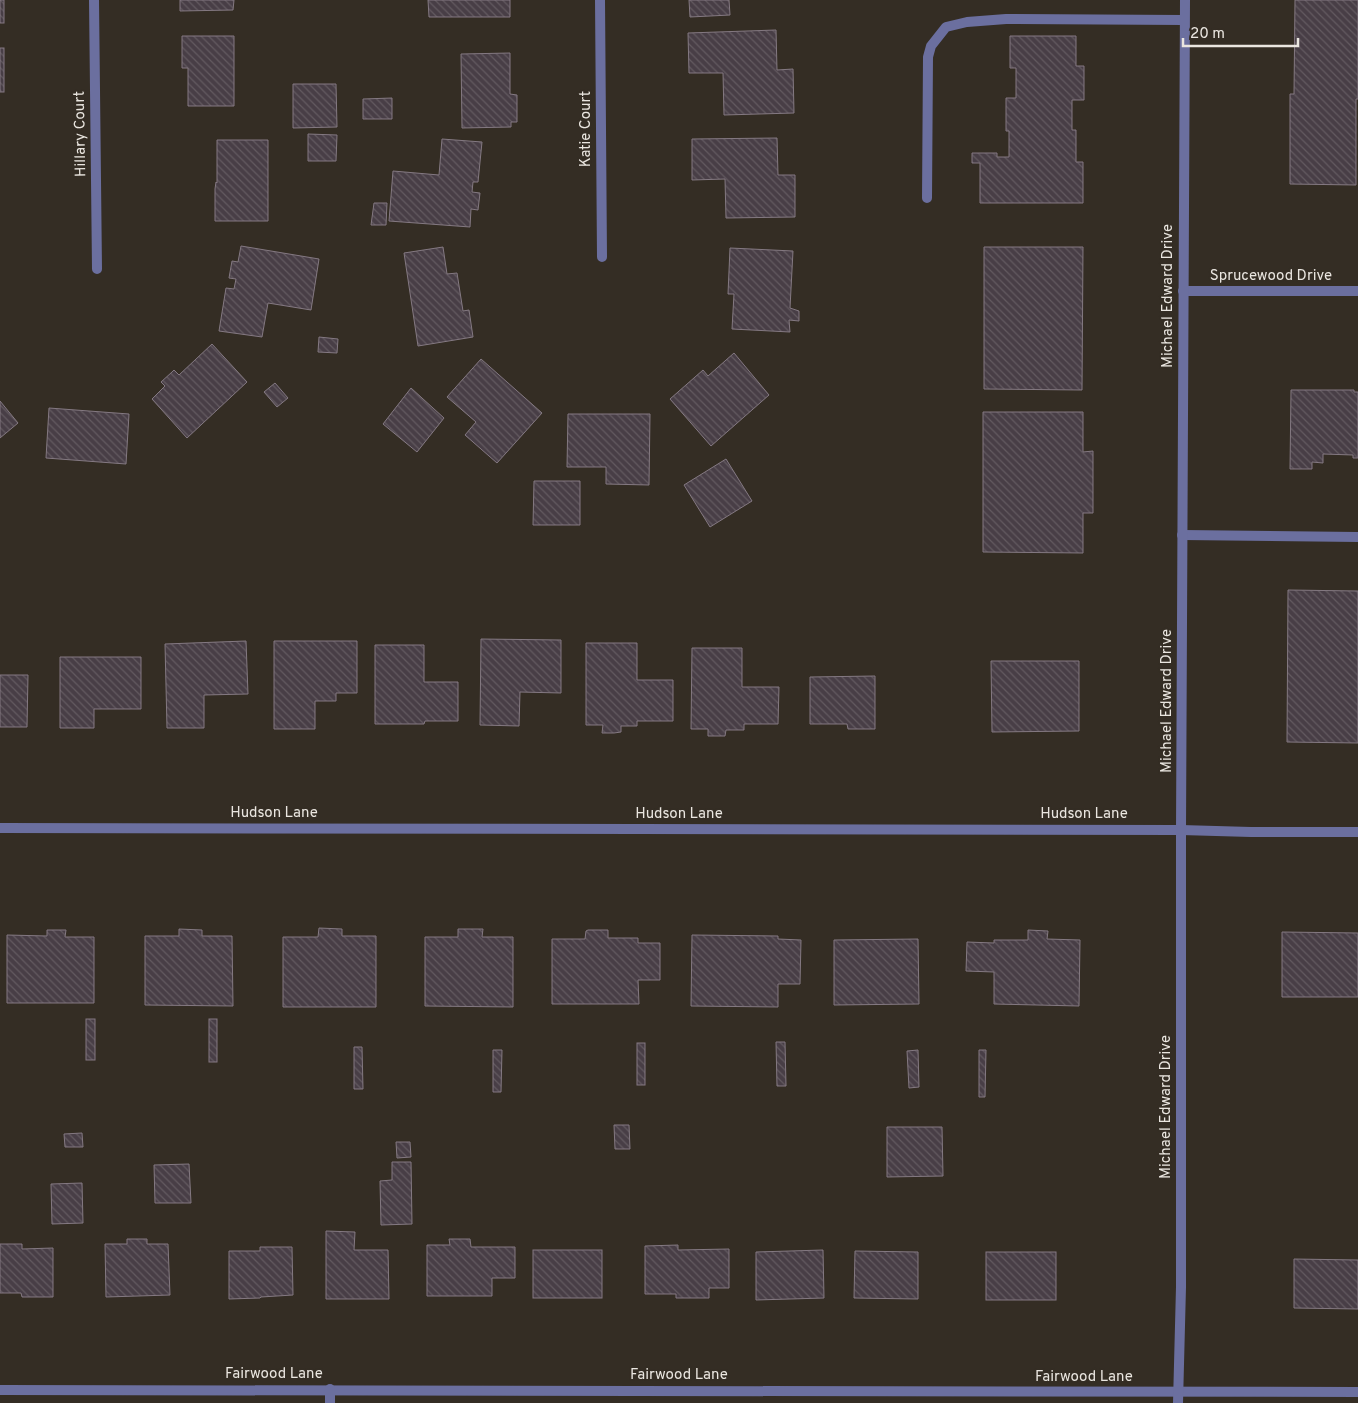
<svg xmlns="http://www.w3.org/2000/svg" width="1358" height="1403" viewBox="0 0 1358 1403" font-family="Overpass,sans-serif">
	<defs>
		<pattern id="building-back-hatch" width="6" height="6" patternUnits="userSpaceOnUse" patternTransform="scale(1.25)"><rect width="6" height="6" fill="#483e46"/><path d="M-1 5l2 2M0 0l6 6M5-1l2 2" fill="none" stroke="#635a60"/></pattern>
	</defs>
	<rect width="100%" height="100%" fill="#342d24"/>
	<g fill="url(#building-back-hatch)" stroke="#847982">
		<rect x="0" y="0" width="4" height="23"/>
		<path d="M 180,0 L 234,0 L 233,10 L 180,11 Z"/>
		<path d="M 428,0 L 510,0 L 510,17 L 429,17 Z"/>
		<path d="M 689,0 L 729,0 L 730,15 L 690,17 Z"/>
		<path d="M 1295,0 L 1358,0 L 1358,99 L 1356,99 L 1356,185 L 1290,184 L 1290,94 L 1294,94 Z"/>
		<path d="M 776,30 L 777,70 L 793,69 L 794,113 L 724,115 L 723,73 L 689,73 L 688,33 Z"/>
		<path d="M 182,36 L 234,36 L 234,106 L 188,106 L 188,68 L 182,68 Z"/>
		<path d="M 1010,36 L 1076,36 L 1076,66 L 1084,66 L 1084,100 L 1072,100 L 1072,130 L 1076,130 L 1076,162 L 1083,162 L 1083,203 L 980,203 L 980,163 L 972,163 L 972,153 L 997,153 L 997,157 L 1009,157 L 1009,131 L 1006,131 L 1006,98 L 1016,98 L 1016,68 L 1010,68 Z"/>
		<rect x="0" y="48" width="4" height="44"/>
		<path d="M 510,53 L 510,94 L 517,95 L 517,122 L 511,122 L 511,127 L 462,128 L 461,54 Z"/>
		<path d="M 293,84 L 336,84 L 337,127 L 293,128 Z"/>
		<path d="M 392,98 L 392,119 L 363,119 L 363,99 Z"/>
		<path d="M 308,134 L 337,135 L 336,161 L 308,161 Z"/>
		<path d="M 777,138 L 778,175 L 795,175 L 795,217 L 726,218 L 725,179 L 692,180 L 692,139 Z"/>
		<path d="M 442,139 L 482,142 L 478,182 L 473,182 L 472,192 L 480,193 L 478,210 L 471,209 L 470,227 L 389,221 L 393,171 L 439,175 Z"/>
		<path d="M 217,140 L 268,140 L 268,221 L 215,221 L 215,189 L 216,182 L 217,183 Z"/>
		<path d="M 374,203 L 387,203 L 386,225 L 371,225 Z"/>
		<path d="M 241,246 L 319,259 L 311,310 L 268,303 L 262,337 L 219,331 L 226,288 L 234,289 L 236,279 L 229,278 L 232,261 L 238,262 Z"/>
		<path d="M 443,247 L 447,274 L 457,273 L 463,311 L 469,310 L 473,337 L 418,346 L 404,253 Z"/>
		<path d="M 984,247 L 1083,247 L 1082,390 L 984,389 Z"/>
		<path d="M 730,248 L 793,251 L 790,308 L 799,311 L 799,321 L 789,320 L 790,332 L 732,329 L 734,294 L 728,294 Z"/>
		<path d="M 319,337 L 338,339 L 337,353 L 318,352 Z"/>
		<path d="M 212,344 L 247,382 L 187,438 L 152,399 L 165,386 L 161,382 L 172,372 L 174,370 L 179,375 Z"/>
		<path d="M 734,353 L 769,395 L 711,446 L 670,399 L 703,370 L 708,376 Z"/>
		<path d="M 481,359 L 542,413 L 497,463 L 465,435 L 476,422 L 447,397 Z"/>
		<path d="M 275,383 L 288,398 L 277,407 L 264,392 Z"/>
		<path d="M 411,388 L 444,418 L 417,452 L 383,424 Z"/>
		<path d="M 1291,390 L 1354,390 L 1354,392 L 1358,392 L 1358,458 L 1353,458 L 1353,455 L 1323,454 L 1323,463 L 1312,462 L 1312,469 L 1290,469 Z"/>
		<path d="M 0,401 L 18,423 L 0,438 Z"/>
		<path d="M 49,408 L 129,414 L 126,464 L 46,458 Z"/>
		<path d="M 983,412 L 1083,412 L 1083,452 L 1093,451 L 1093,513 L 1083,513 L 1083,553 L 983,552 Z"/>
		<path d="M 568,414 L 650,414 L 649,485 L 606,484 L 606,467 L 567,467 Z"/>
		<path d="M 726,459 L 752,501 L 710,527 L 684,485 Z"/>
		<path d="M 534,481 L 580,481 L 580,525 L 533,525 Z"/>
		<path d="M 1288,590 L 1358,591 L 1358,743 L 1287,742 Z"/>
		<path d="M 481,639 L 561,640 L 561,693 L 520,692 L 519,726 L 480,725 Z"/>
		<path d="M 246,641 L 248,694 L 204,695 L 204,728 L 167,728 L 165,644 Z"/>
		<path d="M 274,641 L 357,641 L 357,693 L 336,693 L 336,701 L 315,701 L 315,729 L 274,729 Z"/>
		<path d="M 586,643 L 637,643 L 637,680 L 673,680 L 673,721 L 637,721 L 637,726 L 621,726 L 621,732 L 614,733 L 602,733 L 603,725 L 586,725 Z"/>
		<path d="M 375,645 L 424,645 L 424,682 L 458,682 L 458,721 L 425,721 L 424,724 L 375,724 Z"/>
		<path d="M 692,648 L 742,648 L 742,687 L 779,687 L 778,724 L 744,724 L 744,730 L 726,730 L 725,736 L 708,736 L 708,729 L 691,729 Z"/>
		<path d="M 60,657 L 141,657 L 141,709 L 94,709 L 94,728 L 60,728 Z"/>
		<path d="M 991,661 L 1079,661 L 1079,731 L 992,732 Z"/>
		<path d="M 0,675 L 28,675 L 27,727 L 0,727 Z"/>
		<path d="M 875,676 L 875,729 L 848,729 L 847,724 L 810,724 L 810,677 Z"/>
		<path d="M 319,928 L 342,929 L 342,936 L 376,936 L 376,1007 L 283,1007 L 283,937 L 318,937 Z"/>
		<path d="M 179,929 L 202,930 L 202,936 L 232,936 L 233,1006 L 145,1005 L 145,936 L 179,936 Z"/>
		<path d="M 458,929 L 483,929 L 482,937 L 513,937 L 513,1007 L 425,1006 L 425,937 L 458,937 Z"/>
		<path d="M 47,930 L 66,930 L 65,937 L 94,937 L 94,1003 L 7,1003 L 7,935 L 47,936 Z"/>
		<path d="M 588,930 L 608,930 L 608,938 L 638,938 L 638,943 L 660,943 L 660,980 L 638,980 L 639,1004 L 552,1004 L 552,939 L 585,939 L 586,931 Z"/>
		<path d="M 1028,930 L 1048,931 L 1047,939 L 1080,940 L 1079,1006 L 994,1004 L 994,972 L 966,971 L 967,942 L 994,943 L 994,940 L 1028,940 Z"/>
		<path d="M 1282,932 L 1358,933 L 1358,997 L 1282,997 Z"/>
		<path d="M 692,935 L 778,936 L 778,939 L 801,940 L 800,984 L 778,984 L 778,1007 L 691,1006 Z"/>
		<path d="M 918,939 L 919,1004 L 834,1005 L 834,940 Z"/>
		<rect x="86" y="1019" width="9" height="41"/>
		<rect x="209" y="1019" width="8" height="43"/>
		<path d="M 776,1042 L 785,1042 L 786,1086 L 777,1086 Z"/>
		<rect x="637" y="1043" width="8" height="42"/>
		<path d="M 354,1047 L 362,1047 L 363,1089 L 354,1089 Z"/>
		<path d="M 493,1050 L 502,1050 L 501,1092 L 493,1092 Z"/>
		<path d="M 918,1050 L 919,1087 L 909,1088 L 907,1051 Z"/>
		<path d="M 979,1050 L 986,1050 L 985,1097 L 979,1097 Z"/>
		<path d="M 614,1125 L 629,1125 L 630,1149 L 615,1149 Z"/>
		<path d="M 887,1127 L 942,1127 L 943,1176 L 887,1177 Z"/>
		<path d="M 82,1133 L 83,1147 L 65,1147 L 64,1134 Z"/>
		<path d="M 396,1142 L 410,1142 L 411,1157 L 397,1158 Z"/>
		<path d="M 392,1162 L 411,1162 L 412,1224 L 381,1225 L 380,1181 L 392,1180 Z"/>
		<path d="M 189,1164 L 191,1203 L 155,1203 L 154,1165 Z"/>
		<path d="M 82,1183 L 83,1223 L 52,1224 L 51,1184 Z"/>
		<path d="M 326,1231 L 355,1232 L 354,1250 L 388,1250 L 389,1299 L 326,1299 Z"/>
		<path d="M 127,1239 L 147,1239 L 147,1244 L 168,1244 L 170,1295 L 106,1297 L 105,1244 L 127,1244 Z"/>
		<path d="M 449,1239 L 470,1239 L 471,1247 L 515,1247 L 515,1278 L 492,1278 L 492,1296 L 427,1296 L 427,1245 L 450,1245 Z"/>
		<path d="M 0,1244 L 22,1244 L 22,1249 L 53,1248 L 53,1297 L 22,1297 L 21,1293 L 0,1293 Z"/>
		<path d="M 678,1245 L 678,1250 L 729,1249 L 729,1288 L 709,1288 L 709,1298 L 676,1298 L 676,1294 L 645,1294 L 645,1246 Z"/>
		<path d="M 260,1247 L 292,1247 L 293,1295 L 261,1297 L 260,1298 L 229,1299 L 229,1251 L 260,1251 Z"/>
		<rect x="533" y="1250" width="69" height="48"/>
		<path d="M 823,1250 L 824,1298 L 756,1300 L 756,1252 Z"/>
		<path d="M 855,1251 L 918,1252 L 918,1299 L 854,1298 Z"/>
		<rect x="986" y="1252" width="70" height="48"/>
		<path d="M 1294,1259 L 1358,1260 L 1358,1309 L 1294,1308 Z"/>
	</g>
	<g fill="none" stroke-linecap="round" stroke-linejoin="round">
		<g stroke="#6b6f9f" stroke-width="10">
			<path d="M 927,198 L 928,57 L 931,46 L 946,27 L 967,22 L 1006,19 L 1184,20"/>
			<path d="M 1182,535 L 1358,537"/>
		</g>
		<g stroke="#6b6f9f" stroke-width="10">
			<path d="M 94,0 L 97,269"/>
			<path d="M 600,0 L 602,257"/>
			<path d="M 1183,291 L 1358,291"/>
			<path d="M 0,828 L 1181,830 L 1251,832 L 1358,832"/>
			<path d="M 0,1390 L 1358,1392"/>
			<path d="M 330,1403 L 330,1389"/>
			<path d="M 1178,1403 L 1181,1287 L 1181,830 L 1185,0"/>
		</g>
	</g>
	<g text-anchor="middle" dominant-baseline="central" stroke-width="4" stroke-linejoin="round" paint-order="stroke">
		<g font-size="15" fill="#eae6e0" stroke="#342d24">
			<text transform="translate(586 129) rotate(-90)">Katie Court</text>
			<text transform="translate(81 134) rotate(-91)">Hillary Court</text>
			<text x="1271" y="276">Sprucewood Drive</text>
			<text transform="translate(1168 296) rotate(-90)">Michael Edward Drive</text>
			<text transform="translate(1167 701) rotate(-90)">Michael Edward Drive</text>
			<text x="274" y="813">Hudson Lane</text>
			<text x="679" y="814">Hudson Lane</text>
			<text x="1084" y="814">Hudson Lane</text>
			<text transform="translate(1166 1107) rotate(-90)">Michael Edward Drive</text>
			<text x="274" y="1374">Fairwood Lane</text>
			<text x="679" y="1375">Fairwood Lane</text>
			<text x="1084" y="1377">Fairwood Lane</text>
		</g>
	</g>
	<path d="M1183 38v8h115v-8" fill="none" stroke="#eae6e0" stroke-width="2.5"/>
	<text x="1190" y="38" font-size="15" fill="#eae6e0" stroke="#342d24" stroke-width="4" paint-order="stroke">20 m</text>
</svg>
